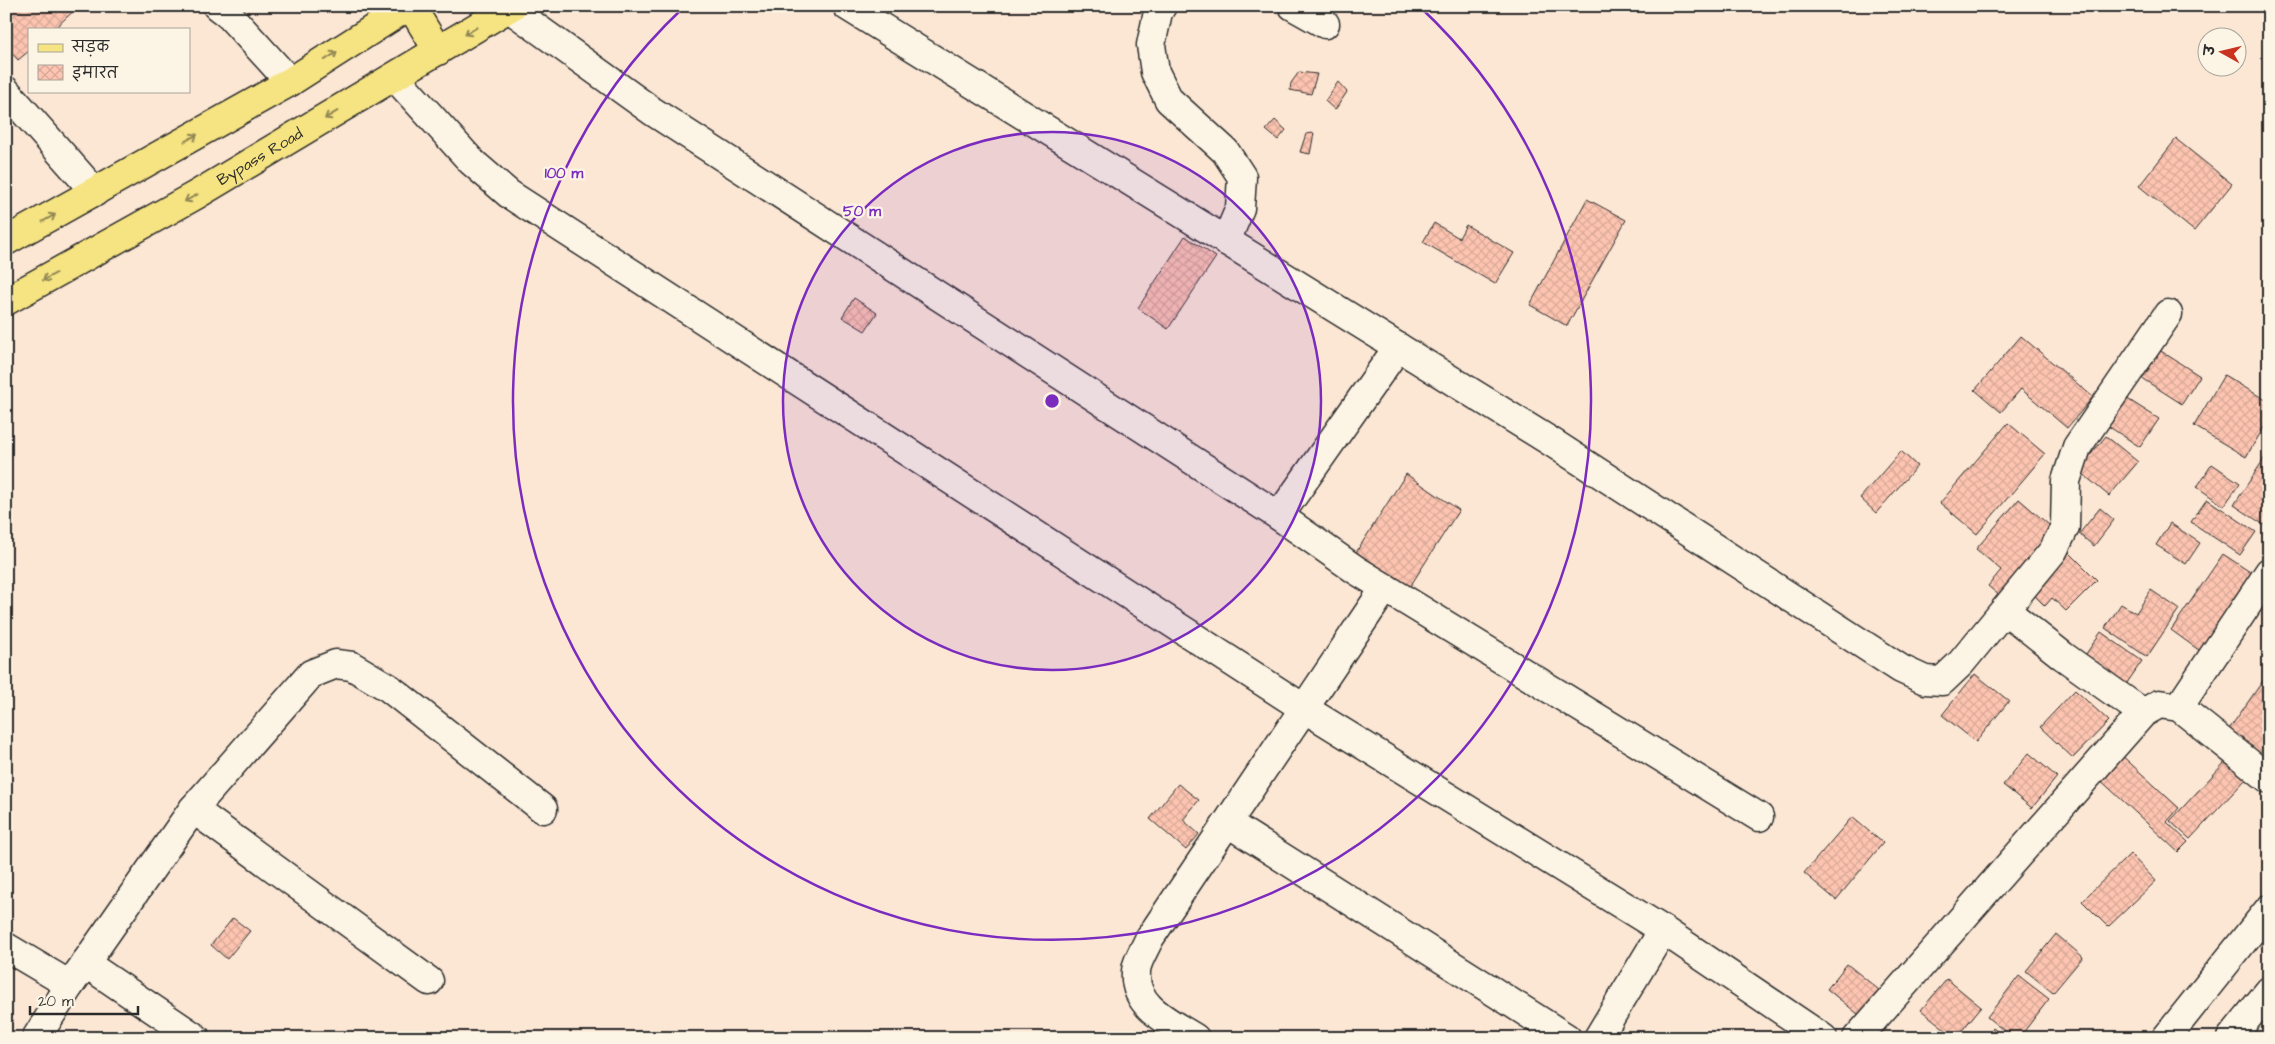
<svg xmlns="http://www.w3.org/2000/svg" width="2275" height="1044" viewBox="0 0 2275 1044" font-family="'Architects Daughter','Playpen Sans Deva',sans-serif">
	<defs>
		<pattern id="building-cross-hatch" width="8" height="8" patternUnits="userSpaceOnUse" patternTransform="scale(1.25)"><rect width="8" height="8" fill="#fdc5b1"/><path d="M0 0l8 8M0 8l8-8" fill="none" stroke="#d9a998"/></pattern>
	</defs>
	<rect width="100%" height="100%" fill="#fce7d5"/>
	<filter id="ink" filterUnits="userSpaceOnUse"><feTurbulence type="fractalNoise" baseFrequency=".02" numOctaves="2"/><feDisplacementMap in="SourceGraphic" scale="10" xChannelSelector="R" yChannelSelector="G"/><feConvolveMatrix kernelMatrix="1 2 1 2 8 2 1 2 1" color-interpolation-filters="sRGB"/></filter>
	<g filter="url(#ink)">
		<g fill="url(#building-cross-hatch)" stroke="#2b2b2b">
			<path d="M 6,6 L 79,6 L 54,29 L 29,29 L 29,51 L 18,60 L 6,47 Z"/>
			<path d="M 1299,72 L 1317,74 L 1311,94 L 1290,90 L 1291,83 Z"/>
			<path d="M 1338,82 L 1347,92 L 1335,110 L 1325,101 Z"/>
			<path d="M 1275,120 L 1286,130 L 1278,140 L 1266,130 Z"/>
			<path d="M 1314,133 L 1310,154 L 1300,152 L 1306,134 Z"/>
			<path d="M 2176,139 L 2232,184 L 2194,231 L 2139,186 Z"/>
			<path d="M 1587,199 L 1626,220 L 1567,326 L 1530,305 Z"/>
			<path d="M 1434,223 L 1459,238 L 1466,225 L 1514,253 L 1495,284 L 1423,242 Z"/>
			<path d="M 1185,236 L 1216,257 L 1168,329 L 1138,308 Z"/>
			<path d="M 854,298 L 877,313 L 865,331 L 842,317 Z"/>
			<path d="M 2021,336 L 2093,397 L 2067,428 L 2021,389 L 2001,412 L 1975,390 Z"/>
			<path d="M 2153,346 L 2200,376 L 2182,404 L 2135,374 Z"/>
			<path d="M 2224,375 L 2269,402 L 2269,419 L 2246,457 L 2194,426 Z"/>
			<path d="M 2126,398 L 2159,419 L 2140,447 L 2108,426 Z"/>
			<path d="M 2008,423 L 2045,454 L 1977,534 L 1940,503 Z"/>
			<path d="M 2106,436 L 2138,462 L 2109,496 L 2078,470 Z"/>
			<path d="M 1901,451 L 1917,466 L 1876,513 L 1860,498 Z"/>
			<path d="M 2269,451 L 2269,524 L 2267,527 L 2234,505 Z"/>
			<path d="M 2212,464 L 2240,483 L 2224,506 L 2197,487 Z"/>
			<path d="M 1406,474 L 1459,510 L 1409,588 L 1355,554 Z"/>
			<path d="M 2019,499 L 2056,531 L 2001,597 L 1988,586 L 2001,570 L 1976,549 Z"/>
			<path d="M 2207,499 L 2256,532 L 2240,555 L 2191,522 Z"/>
			<path d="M 2100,508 L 2114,520 L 2094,546 L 2079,534 Z"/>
			<path d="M 2170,523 L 2200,543 L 2186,564 L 2156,545 Z"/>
			<path d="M 2067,550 L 2097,580 L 2066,611 L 2052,598 L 2045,606 L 2028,589 Z"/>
			<path d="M 2223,554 L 2253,574 L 2200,651 L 2171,630 Z"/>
			<path d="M 2151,590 L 2179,609 L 2147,657 L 2105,628 L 2121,604 L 2136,613 Z"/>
			<path d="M 2101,632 L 2142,661 L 2120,693 L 2079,664 Z"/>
			<path d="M 2269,672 L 2269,763 L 2225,735 Z"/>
			<path d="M 1975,674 L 2009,701 L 1976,742 L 1942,715 Z"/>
			<path d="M 2075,690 L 2109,721 L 2073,758 L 2040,727 Z"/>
			<path d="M 2118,752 L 2179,808 L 2167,822 L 2188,842 L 2178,852 L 2095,775 Z"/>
			<path d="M 2029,753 L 2057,777 L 2032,808 L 2003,785 Z"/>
			<path d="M 2226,761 L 2246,779 L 2190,839 L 2170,821 Z"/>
			<path d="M 1178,784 L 1199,800 L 1183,820 L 1199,834 L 1186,850 L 1150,819 Z"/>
			<path d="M 1852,817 L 1883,843 L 1836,900 L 1804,873 Z"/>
			<path d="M 2130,854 L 2156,881 L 2108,927 L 2082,901 Z"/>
			<path d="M 233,918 L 250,931 L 227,959 L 211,945 Z"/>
			<path d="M 2056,934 L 2083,957 L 2053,993 L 2026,971 Z"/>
			<path d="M 1847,964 L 1884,994 L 1864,1019 L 1827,989 Z"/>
			<path d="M 2019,976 L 2049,999 L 2019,1038 L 2013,1038 L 1987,1017 Z"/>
			<path d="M 1947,979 L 1981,1007 L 1956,1038 L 1921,1010 Z"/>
			<path d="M 1993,1028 L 2005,1038 L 1985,1038 Z"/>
		</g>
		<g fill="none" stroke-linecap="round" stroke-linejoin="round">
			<defs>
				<g id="minor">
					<path d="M 217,6 L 230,16 L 290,82"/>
					<path d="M 847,6 L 1553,443 L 1901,669 L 1925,680 L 1942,681 L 1961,663 L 2053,551 L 2065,527 L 2066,481 L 2077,447 L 2168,314"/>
					<path d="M 1162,6 L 1158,12 L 1151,45 L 1155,72 L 1169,100 L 1225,151 L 1242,177 L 1240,208 L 1226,241"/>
					<path d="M 1293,6 L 1325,24"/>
					<path d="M 509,8 L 652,111 L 1279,516 L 1356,570 L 1759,817"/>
					<path d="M 395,77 L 472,162 L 509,194 L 1305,709 L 1663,930 L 1823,1038"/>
					<path d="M 6,91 L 95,192"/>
					<path d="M 1279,516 L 1398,347"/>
					<path d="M 2005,610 L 2063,656 L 2143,713"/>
					<path d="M 2179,707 L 2269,572"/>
					<path d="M 193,809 L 429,981"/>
					<path d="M 1228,823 L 1567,1038"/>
					<path d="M 6,947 L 70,985"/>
					<path d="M 85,963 L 196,1038"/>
					<path d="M 36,1038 L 70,985 L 193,809 L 311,674 L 336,664 L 352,666 L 389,688 L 543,809"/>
					<path d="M 1195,1038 C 1170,1022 1133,1007 1136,972 C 1136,962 1145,949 1149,939 L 1385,588"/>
					<path d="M 1598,1038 L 1663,930"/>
					<path d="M 1857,1038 L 2143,713 L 2159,704 L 2179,707 L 2269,779"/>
					<path d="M 2166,1038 L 2269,909"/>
					<path d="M 2231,1038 L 2269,991"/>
				</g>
				<g id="primary">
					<path d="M 411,6 L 438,51"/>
					<path d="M 6,241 L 290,82 L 409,6"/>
					<path id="s1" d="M 6,301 L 196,195 L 512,6"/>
				</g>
			</defs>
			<use href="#minor" stroke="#2b2b2b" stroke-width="31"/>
			<use href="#primary" stroke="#2b2b2b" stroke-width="31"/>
			<use href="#minor" stroke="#fcf5e5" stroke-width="28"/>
			<use href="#primary" stroke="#f6e381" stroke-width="28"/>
		</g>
		<defs><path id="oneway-shaft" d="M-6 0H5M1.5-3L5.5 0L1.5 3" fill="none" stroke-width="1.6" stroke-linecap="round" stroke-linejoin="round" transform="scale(1.25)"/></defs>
		<g stroke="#908756">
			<use href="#oneway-shaft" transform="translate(471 31) rotate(149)"/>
			<use href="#oneway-shaft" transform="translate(331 56) rotate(-33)"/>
			<use href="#oneway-shaft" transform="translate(331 115) rotate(149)"/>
			<use href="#oneway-shaft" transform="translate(191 138) rotate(-29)"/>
			<use href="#oneway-shaft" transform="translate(191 198) rotate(151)"/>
			<use href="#oneway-shaft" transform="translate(49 218) rotate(-29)"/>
			<use href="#oneway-shaft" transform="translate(49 277) rotate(151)"/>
		</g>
	</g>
	<circle cx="1052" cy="401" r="269" fill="#7b2cbf" fill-opacity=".12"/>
	<g fill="none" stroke="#7b2cbf" stroke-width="2.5">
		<circle cx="1052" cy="401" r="269"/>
		<path d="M1420 7A539 539 0 1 1 684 7"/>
	</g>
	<g text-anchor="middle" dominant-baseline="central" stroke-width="4.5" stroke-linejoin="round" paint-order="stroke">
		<g font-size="16" fill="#2b2b2b" stroke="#fcf5e5">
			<text stroke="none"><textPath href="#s1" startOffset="292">Bypass Road</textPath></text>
		</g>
	</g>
	<circle cx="1052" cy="401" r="8" fill="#7b2cbf" stroke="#fcf5e5" stroke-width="2.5"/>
	<g font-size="15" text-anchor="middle" font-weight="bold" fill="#7b2cbf" stroke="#fcf5e5" stroke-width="4.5" stroke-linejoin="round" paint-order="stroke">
		<text x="564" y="178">100 m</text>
		<text x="862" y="216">50 m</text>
	</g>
	<rect width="2275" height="1044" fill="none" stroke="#fcf5e5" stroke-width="25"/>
	<rect x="12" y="12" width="2250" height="1019" fill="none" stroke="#2b2b2b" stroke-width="2" filter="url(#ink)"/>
	<rect x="28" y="28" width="162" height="65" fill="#fcf5e5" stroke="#a8a49b"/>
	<rect x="38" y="44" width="25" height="8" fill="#f6e381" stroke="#a8a49b"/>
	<text x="72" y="52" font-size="15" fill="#2b2b2b">सड़क</text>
	<rect x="38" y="65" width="25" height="15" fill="url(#building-cross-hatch)" stroke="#a8a49b"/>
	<text x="72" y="78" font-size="15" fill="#2b2b2b">इमारत</text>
	<g transform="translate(2222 52) rotate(278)"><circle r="24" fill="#fcf5e5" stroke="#a8a49b"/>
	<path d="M0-4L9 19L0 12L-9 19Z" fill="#c8321e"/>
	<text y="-8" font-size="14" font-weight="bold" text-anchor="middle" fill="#2b2b2b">उ</text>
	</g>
	<path d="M30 1006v8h108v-8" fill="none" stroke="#2b2b2b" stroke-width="2.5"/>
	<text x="38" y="1006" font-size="15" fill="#2b2b2b" stroke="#fcf5e5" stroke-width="4" paint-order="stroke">20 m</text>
</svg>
